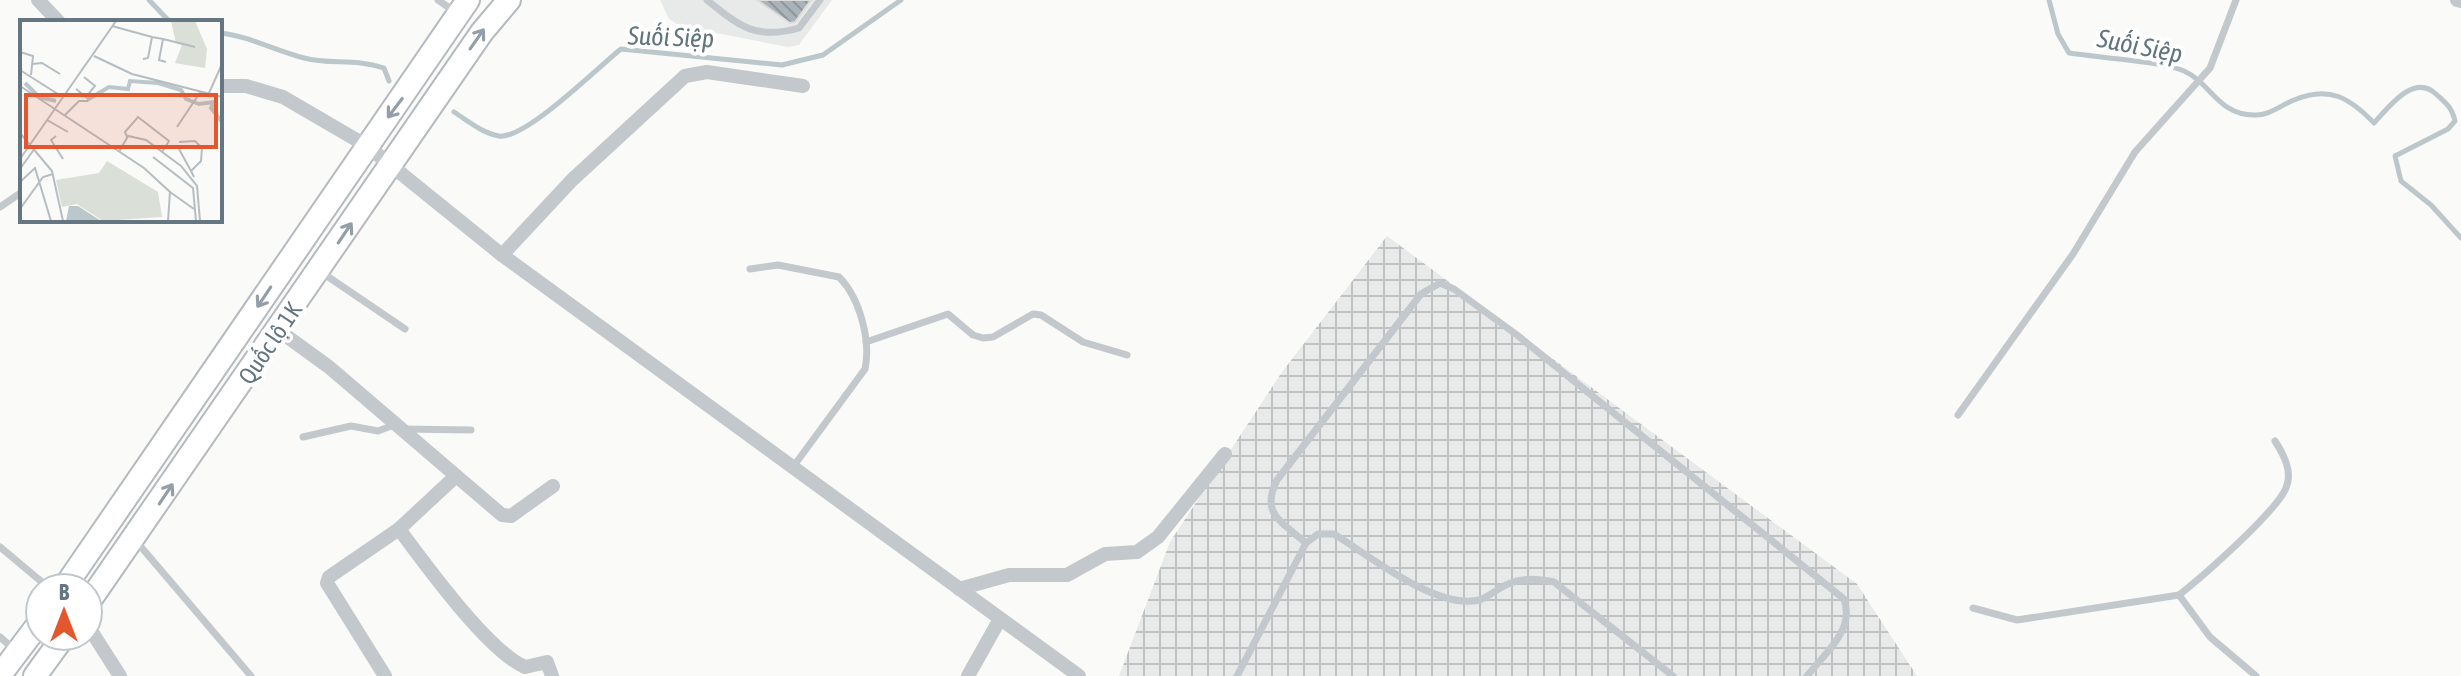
<svg xmlns="http://www.w3.org/2000/svg" width="2461" height="676" viewBox="0 0 2461 676" font-family="'Asap Condensed',sans-serif">
	<defs>
		<pattern id="industrial-grid" width="8" height="8" patternUnits="userSpaceOnUse" patternTransform="scale(2)"><rect width="8" height="8" fill="#e8e9e9"/><path d="M0 4h8M4 0v8" fill="none" stroke="#c0c1c2"/></pattern>
		<pattern id="building-back-hatch" width="6" height="6" patternUnits="userSpaceOnUse" patternTransform="scale(2)"><rect width="6" height="6" fill="#aab3b9"/><path d="M-1 5l2 2M0 0l6 6M5-1l2 2" fill="none" stroke="#8e969c"/></pattern>
	</defs>
	<rect width="100%" height="100%" fill="#fafaf8"/>
	<path fill="#e8e9e9" d="M 660,0 L 832,0 L 799,45 L 788,47 L 680,26 L 669,19 Z"/>
	<path fill="url(#industrial-grid)" d="M 1387,236 L 1857,584 L 1917,676 L 1119,676 L 1170,542 L 1282,372 Z"/>
	<g fill="none" stroke-linecap="round" stroke-linejoin="round">
		<g stroke="#bbc7cb" stroke-width="5">
			<path d="M 149,0 L 170,22"/>
			<path d="M 2049,0 L 2058,34 L 2069,53 C 2094,57 2166,62 2184,71 C 2211,83 2218,115 2254,115 C 2269,116 2281,105 2294,100 C 2329,85 2350,98 2374,123 C 2389,107 2414,72 2437,95 C 2447,104 2452,108 2455,121 L 2448,129 L 2395,156 L 2401,181 L 2431,205 L 2461,238"/>
			<path d="M 220,33 C 249,36 276,51 304,58 C 331,65 354,58 384,68 L 389,81"/>
			<path d="M 454,112 C 468,121 482,133 499,136 C 525,140 597,68 621,49 L 782,65 L 823,55 L 901,0"/>
		</g>
	</g>
	<path fill="url(#building-back-hatch)" stroke="#dcdcda" stroke-width="2" d="M 757,0 L 811,0 L 795,22 L 790,23 Z"/>
	<g fill="none" stroke-linecap="round" stroke-linejoin="round">
		<defs>
			<g id="primary">
				<path d="M 64,588 L 468,0"/>
				<path d="M 88,603 L 482,32 L 509,0"/>
				<path d="M 0,675 L 40,622"/>
				<path d="M 35,676 L 64,636"/>
			</g>
		</defs>
		<use href="#primary" stroke="#b5babe" stroke-width="26"/>
		<g stroke="#c3c8cc" stroke-width="7">
			<path d="M 438,0 L 457,13"/>
			<path d="M 707,0 C 740,27 756,40 799,28 L 820,0"/>
			<path d="M 0,207 L 22,192"/>
			<path d="M 750,269 L 778,265 L 839,277 C 860,298 871,341 865,369 L 793,467"/>
			<path d="M 321,272 L 405,329"/>
			<path d="M 866,342 L 948,314 L 973,335 L 983,338 L 993,337 L 1033,314 L 1041,315 L 1083,342 L 1127,355"/>
			<path d="M 1958,415 L 2073,254 L 2135,152 L 2210,68 L 2236,0"/>
			<path d="M 403,429 L 471,430"/>
			<path d="M 303,437 L 351,426 L 378,431 L 394,425"/>
			<path d="M 136,541 L 251,676"/>
			<path d="M 1306,543 C 1282,522 1260,514 1277,480 L 1421,294 L 1440,283 L 1454,289 L 1517,335 L 1844,599 C 1855,630 1826,652 1807,676"/>
			<path d="M 0,547 L 49,588"/>
			<path d="M 2179,595 C 2202,577 2276,512 2286,488 C 2293,472 2284,455 2275,441"/>
			<path d="M 1973,608 L 2017,620 L 2179,595 L 2210,637 L 2256,676"/>
			<path d="M 0,637 L 16,651"/>
			<path d="M 1237,676 L 1306,543 L 1318,534 L 1334,534 C 1370,556 1436,610 1479,600 C 1486,598 1494,592 1500,588 C 1519,577 1534,578 1554,582 L 1673,676"/>
		</g>
		<g stroke="#c3c8cc" stroke-width="14">
			<path d="M 38,0 L 59,22"/>
			<path d="M 2457,0 L 2461,1"/>
			<path d="M 220,86 L 246,86 L 283,97 L 367,146 L 502,255 L 1079,676"/>
			<path d="M 502,255 L 572,180 L 685,76 L 707,72 L 803,86"/>
			<path d="M 278,330 L 329,367 L 502,515 L 511,516 L 553,486"/>
			<path d="M 456,476 L 399,529 C 424,563 488,651 525,667 L 547,662 L 552,676"/>
			<path d="M 959,589 L 1009,575 L 1067,575 L 1105,554 L 1137,552 L 1158,537 L 1225,454"/>
			<path d="M 88,626 L 120,676"/>
			<path d="M 385,676 L 327,583 L 329,577 L 399,529"/>
			<path d="M 968,676 L 1000,619"/>
		</g>
		<use href="#primary" stroke="#fff" stroke-width="22"/>
	</g>
	<defs><path id="oneway-shaft" d="M-6 0H5M1.5-3L5.5 0L1.5 3" fill="none" stroke-width="1.6" stroke-linecap="round" stroke-linejoin="round" transform="scale(2)"/></defs>
	<g stroke="#939fa8">
		<use href="#oneway-shaft" transform="translate(477 39) rotate(-55)"/>
		<use href="#oneway-shaft" transform="translate(395 108) rotate(127)"/>
		<use href="#oneway-shaft" transform="translate(345 233) rotate(-56)"/>
		<use href="#oneway-shaft" transform="translate(264 297) rotate(124)"/>
		<use href="#oneway-shaft" transform="translate(166 494) rotate(-56)"/>
	</g>
	<g text-anchor="middle" dominant-baseline="central" stroke-width="8" stroke-linejoin="round" paint-order="stroke">
		<g font-size="24" fill="#657683" stroke="#fff">
			<text transform="translate(270 343) rotate(-56)">Quốc lộ 1K</text>
		</g>
		<g font-size="26" font-style="italic" fill="#60757c" stroke="#fff">
			<text transform="translate(671 37) rotate(2)">Suối Siệp</text>
			<text transform="translate(2140 46) rotate(11)">Suối Siệp</text>
		</g>
	</g>
	<g transform="translate(20 20)">
		<rect width="202" height="202" fill="#fafaf8"/>
		<path d="M 87,141 L 138,172 L 142,197 L 83,201 L 57,184 L 42,187 L 36,160 L 79,153 Z" fill="#dadfd7"/>
		<path d="M 151,1 L 175,1 L 187,29 L 185,48 L 155,43 L 162,25 L 156,23 Z" fill="#dadfd7"/>
		<path d="M 49,186 L 58,186 L 81,201 L 46,201 Z" fill="#bbc7cb"/>
		<path fill="none" stroke="#bbc7cb" stroke-width="4" d="M 5,63 L 19,77 L 36,81M 67,80 L 89,67 L 108,69 L 110,61 L 138,63 L 161,70 L 166,79 L 179,84 L 194,82 L 191,88 L 202,102"/>
		<path fill="none" stroke="#b5bdc2" stroke-width="2" d="M 92,6 L 132,17 L 128,38 L 123,39M 132,17 L 143,19 L 139,40 L 146,42M 143,19 L 175,27M 0,32 L 13,36 L 11,55M 74,36 L 112,54 L 202,77M 12,44 L 22,43 L 40,54M 0,50 L 41,76M 0,66 L 124,148 L 150,172 L 148,201M 56,69 L 66,77 L 75,66 L 64,57M 189,73 L 202,44M 45,95 L 59,81 L 68,81M 27,100 L 48,112M 157,107 L 181,71M 0,113 L 32,151 L 43,201M 36,116 L 31,120 L 43,139M 107,117 L 105,112 L 118,97 L 149,121 L 142,132M 159,122 L 175,121 L 182,128 L 181,141 L 171,151 L 174,157M 159,129 L 171,151M 99,132 L 108,116 L 126,120 L 161,146 L 177,166 L 180,201M 133,137 L 173,168 L 176,201M 0,139 L 96,1M 0,149 L 15,128M 0,162 L 15,148 L 31,201M 150,172 L 174,189M 0,189 L 23,157 L 33,154"/>
		<path fill="#e4572e" fill-opacity="0.15" stroke="#e4572e" stroke-width="4" d="M 6,75 L 196,75 L 196,127 L 6,127 Z"/>
		<rect width="202" height="202" fill="none" stroke="#657683" stroke-width="4"/>
	</g>
	<g transform="translate(64 612)"><circle r="38" fill="#ffffff" stroke="#c1c8cd" stroke-width="2"/>
	<path d="M0-6L14 30L0 20L-14 30Z" fill="#e4572e"/>
	<text y="-12" font-size="22" font-weight="bold" text-anchor="middle" fill="#657683">B</text>
	</g>
</svg>
